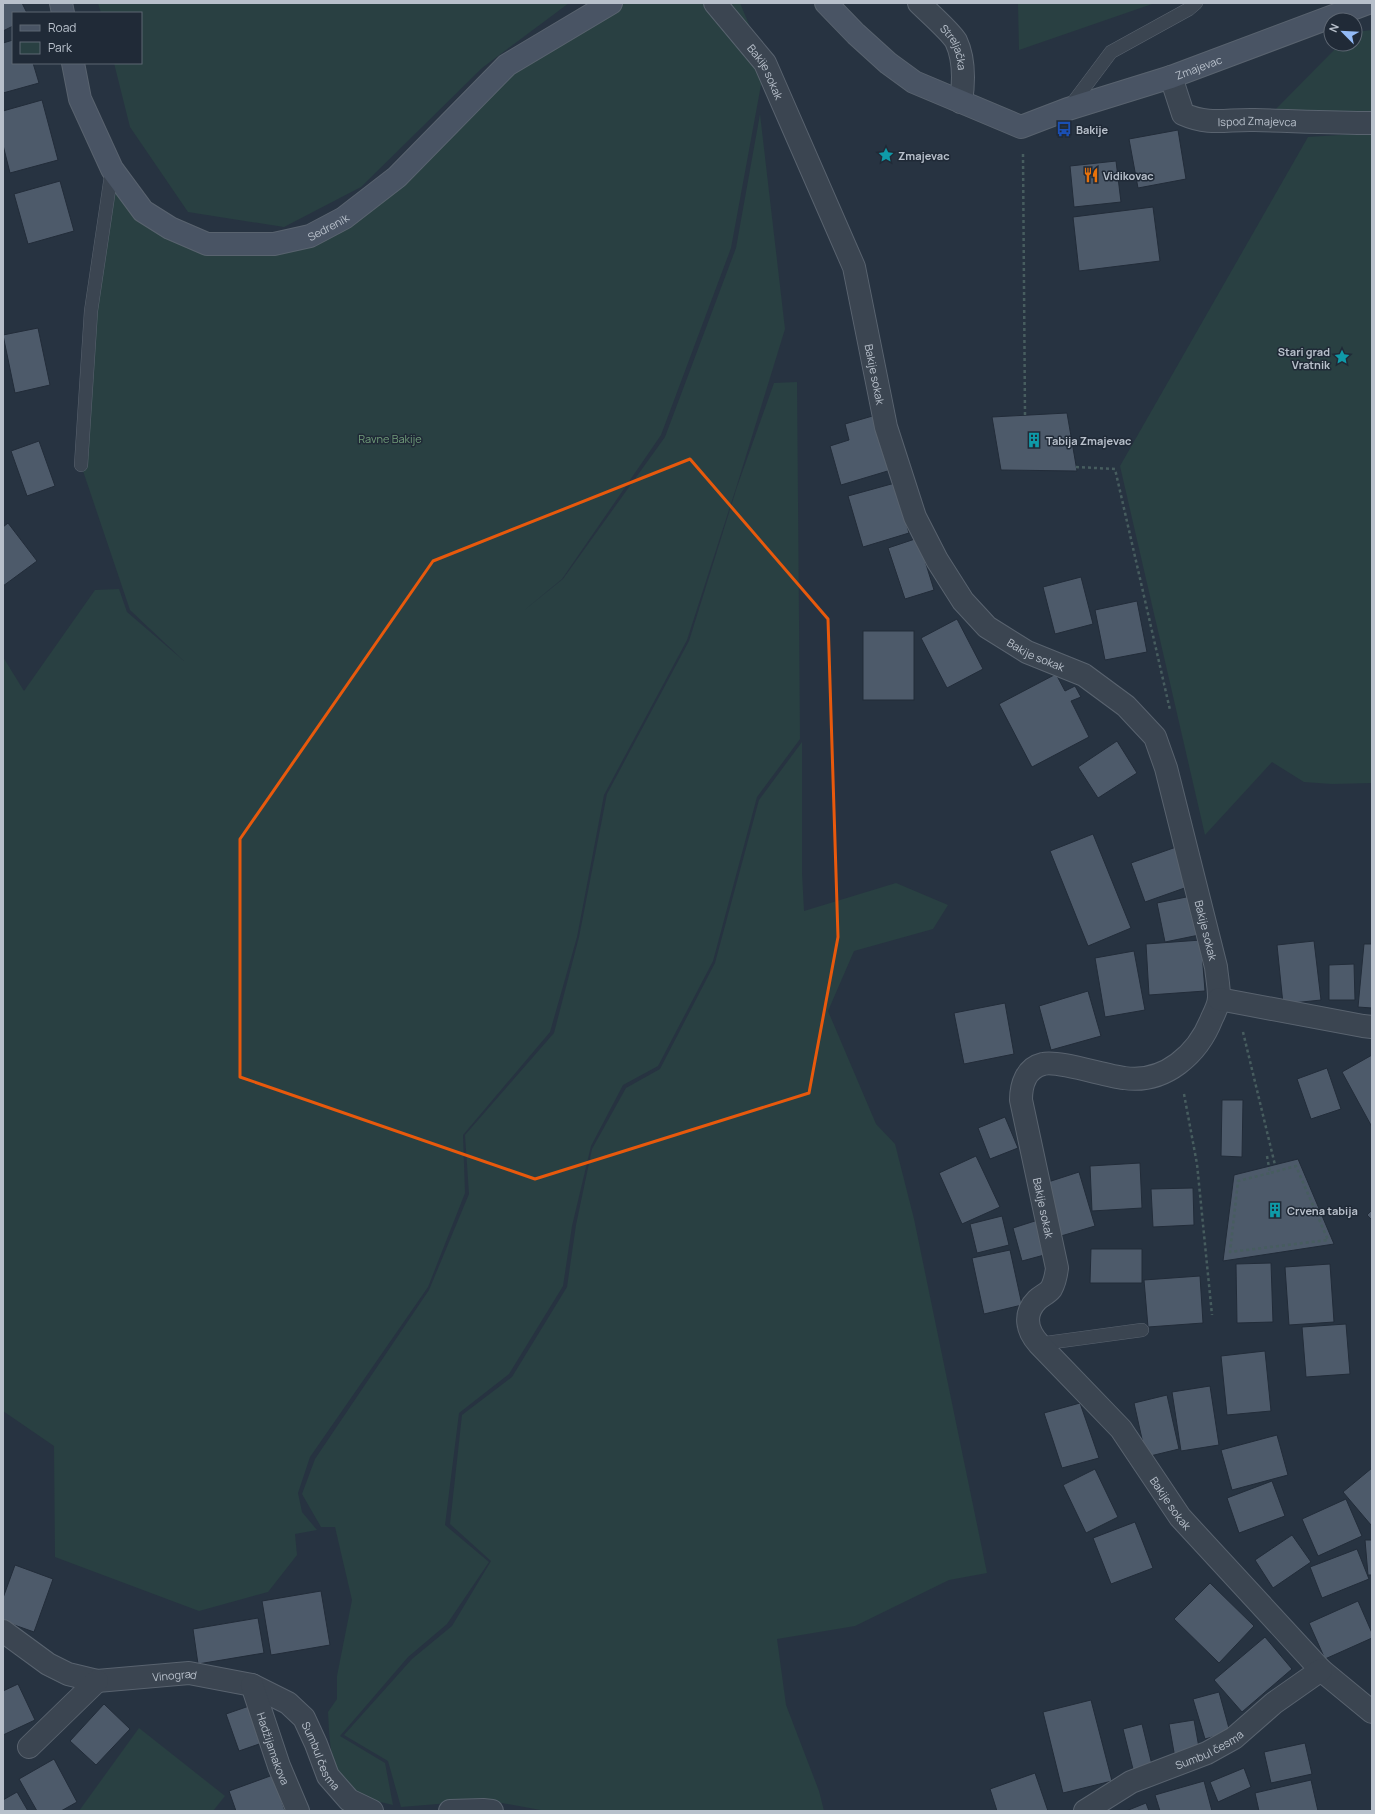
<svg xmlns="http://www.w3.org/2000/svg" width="1375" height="1814" viewBox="0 0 1375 1814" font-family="Manrope,sans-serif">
	<rect width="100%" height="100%" fill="#273341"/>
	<g fill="#294042">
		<path d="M 98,3 L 569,3 L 482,68 L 361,187 L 284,227 L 188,212 L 130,127 L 114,63 L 141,63 L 141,13 L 101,13 Z"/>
		<path d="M 611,3 L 740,3 L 765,63 L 731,248 L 661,435 L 562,579 L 522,612 L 563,579 L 665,437 L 736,248 L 760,114 L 785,329 L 737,485 L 687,640 L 604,795 L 577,937 L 550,1032 L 463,1135 L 465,1193 L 428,1287 L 310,1457 L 298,1493 L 302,1512 L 317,1530 L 295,1534 L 297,1555 L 268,1592 L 199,1611 L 55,1557 L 54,1446 L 3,1411 L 3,657 L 24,691 L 95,590 L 119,589 L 127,612 L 184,661 L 130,610 L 81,465 L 112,169 L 170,228 L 274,244 L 344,218 L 507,65 Z"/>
		<path d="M 1018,3 L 1155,3 L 1019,50 Z"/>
		<path d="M 1372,30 L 1372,116 L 1275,110 L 1340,44 L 1355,44 L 1355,32 Z"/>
		<path d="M 1372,133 L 1372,783 L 1332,784 L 1304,782 L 1272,762 L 1205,835 L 1120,466 L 1308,137 Z"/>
		<path d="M 797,382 L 800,739 L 757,797 L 713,961 L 658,1066 L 623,1085 L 591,1146 L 572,1226 L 563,1286 L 509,1374 L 459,1413 L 445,1525 L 489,1562 L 447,1624 L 408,1657 L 340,1736 L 385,1763 L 393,1805 C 383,1802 368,1801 360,1795 C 329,1774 330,1746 328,1712 L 337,1699 L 337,1676 L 352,1600 L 335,1527 L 321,1527 L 302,1494 L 315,1459 L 429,1290 L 469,1194 L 465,1135 L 554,1033 L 579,937 L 607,794 L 689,641 L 737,487 L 774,383 Z"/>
		<path d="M 802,742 L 802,873 L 804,911 L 896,883 L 948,905 L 933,929 L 854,951 L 828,1011 L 876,1124 L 895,1144 L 914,1219 L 987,1573 L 949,1580 L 855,1626 L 777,1639 L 786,1705 L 819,1791 L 824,1811 L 546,1811 L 486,1800 L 401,1807 L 388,1761 L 344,1735 L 412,1659 L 452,1626 L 491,1561 L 450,1524 L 462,1415 L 512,1377 L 567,1287 L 576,1225 L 592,1149 L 626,1088 L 660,1069 L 715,963 L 759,800 Z"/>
		<path d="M 139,1728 L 225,1796 L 213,1811 L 79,1811 Z"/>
	</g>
	<g fill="#4d5a6a" stroke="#222c39">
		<path d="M 3,3 L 22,3 L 27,13 L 13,13 L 13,26 L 3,31 Z"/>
		<path d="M 13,40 L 13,63 L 33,63 L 39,83 L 3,93 L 3,43 Z"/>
		<path d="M 42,100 L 58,160 L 10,173 L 3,145 L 3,111 Z"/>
		<path d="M 1178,130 L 1186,179 L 1138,188 L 1129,139 Z"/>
		<path d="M 1116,161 L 1121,202 L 1074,207 L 1070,166 Z"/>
		<path d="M 60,181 L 74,231 L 28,244 L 14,194 Z"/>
		<path d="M 1153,207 L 1160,261 L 1079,271 L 1073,217 Z"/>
		<path d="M 38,328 L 50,385 L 15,393 L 3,335 Z"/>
		<path d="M 1067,413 L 1077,471 L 1001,470 L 992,417 Z"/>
		<path d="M 876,415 L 891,470 L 841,485 L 830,446 L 849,440 L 845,424 Z"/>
		<path d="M 39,441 L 55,486 L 27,496 L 11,451 Z"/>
		<path d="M 895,483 L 909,533 L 863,547 L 848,496 Z"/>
		<path d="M 8,523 L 37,561 L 3,586 L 3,527 Z"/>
		<path d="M 918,538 L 934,590 L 905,599 L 888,548 Z"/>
		<path d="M 1081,577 L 1093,624 L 1055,634 L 1043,587 Z"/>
		<path d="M 1137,601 L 1147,652 L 1105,660 L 1095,610 Z"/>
		<path d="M 957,619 L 983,669 L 947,688 L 921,638 Z"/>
		<rect x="863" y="631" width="51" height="69"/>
		<path d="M 1056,674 L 1065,691 L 1075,686 L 1081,697 L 1071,701 L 1089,737 L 1032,767 L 999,704 Z"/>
		<path d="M 1117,741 L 1137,773 L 1098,798 L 1078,767 Z"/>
		<path d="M 1093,834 L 1131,928 L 1088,946 L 1050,851 Z"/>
		<path d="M 1179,846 L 1193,885 L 1145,902 L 1131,863 Z"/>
		<path d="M 1196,895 L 1204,934 L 1165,942 L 1157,903 Z"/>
		<path d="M 1201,940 L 1205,991 L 1149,995 L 1146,944 Z"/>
		<path d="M 1314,941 L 1321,1000 L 1283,1004 L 1277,945 Z"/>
		<path d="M 1364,944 L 1372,944 L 1372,1008 L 1358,1007 Z"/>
		<path d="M 1134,951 L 1145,1010 L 1105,1017 L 1095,958 Z"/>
		<path d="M 1354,964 L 1355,1000 L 1329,1000 L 1329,965 Z"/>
		<path d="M 1088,991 L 1101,1036 L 1051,1050 L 1039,1006 Z"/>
		<path d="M 1005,1003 L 1014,1054 L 964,1064 L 954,1013 Z"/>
		<path d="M 1372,1055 L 1372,1127 L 1342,1072 Z"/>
		<path d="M 1327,1068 L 1341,1109 L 1311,1119 L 1297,1079 Z"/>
		<path d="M 1222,1100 L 1243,1100 L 1242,1157 L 1221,1156 Z"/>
		<path d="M 1005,1117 L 1018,1148 L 990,1159 L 978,1128 Z"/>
		<path d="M 976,1156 L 1000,1207 L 962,1224 L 939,1173 Z"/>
		<path d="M 1298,1159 L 1334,1244 L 1223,1261 L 1234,1175 Z"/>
		<path d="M 1140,1163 L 1142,1208 L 1092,1211 L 1090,1166 Z"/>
		<path d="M 1079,1172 L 1095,1226 L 1061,1236 L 1045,1183 Z"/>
		<path d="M 1193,1188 L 1194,1225 L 1153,1227 L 1151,1189 Z"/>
		<path d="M 1372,1210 L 1372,1220 L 1367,1215 Z"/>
		<path d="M 1002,1216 L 1009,1245 L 977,1253 L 970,1224 Z"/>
		<path d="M 1038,1220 L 1048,1254 L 1022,1261 L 1013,1228 Z"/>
		<path d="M 1091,1249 L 1142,1249 L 1142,1283 L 1090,1283 Z"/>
		<path d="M 1010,1250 L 1022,1305 L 984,1314 L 972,1258 Z"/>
		<path d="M 1271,1263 L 1273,1322 L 1237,1323 L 1236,1264 Z"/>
		<path d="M 1330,1264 L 1334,1322 L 1289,1325 L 1285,1267 Z"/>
		<path d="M 1200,1276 L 1203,1323 L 1148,1327 L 1144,1280 Z"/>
		<path d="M 1346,1324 L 1350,1374 L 1306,1377 L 1302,1327 Z"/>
		<path d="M 1265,1351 L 1271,1411 L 1227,1415 L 1221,1356 Z"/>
		<path d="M 1210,1386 L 1219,1445 L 1181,1451 L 1172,1392 Z"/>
		<path d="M 1167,1395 L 1179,1449 L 1146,1457 L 1134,1403 Z"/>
		<path d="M 1080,1403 L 1099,1458 L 1062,1468 L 1044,1413 Z"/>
		<path d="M 1277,1435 L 1288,1475 L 1232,1490 L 1221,1450 Z"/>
		<path d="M 1372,1468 L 1372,1524 L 1371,1525 L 1343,1492 Z"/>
		<path d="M 1095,1469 L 1118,1517 L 1086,1533 L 1063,1485 Z"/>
		<path d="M 1272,1481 L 1285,1516 L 1239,1533 L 1227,1498 Z"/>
		<path d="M 1346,1499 L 1362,1536 L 1318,1556 L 1302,1519 Z"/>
		<path d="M 1135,1522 L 1153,1568 L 1111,1584 L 1093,1538 Z"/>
		<path d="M 1292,1535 L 1311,1562 L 1273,1588 L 1255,1560 Z"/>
		<path d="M 1365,1540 L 1372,1540 L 1372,1575 L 1368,1575 Z"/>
		<path d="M 1357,1549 L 1369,1579 L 1322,1598 L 1310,1567 Z"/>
		<path d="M 15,1565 L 53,1579 L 34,1632 L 3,1621 L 3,1598 Z"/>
		<path d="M 1210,1583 L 1254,1626 L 1219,1663 L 1174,1619 Z"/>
		<path d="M 321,1591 L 330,1645 L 271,1655 L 262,1601 Z"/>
		<path d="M 1358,1601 L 1372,1633 L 1372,1638 L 1325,1659 L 1309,1623 Z"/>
		<path d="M 258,1618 L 264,1653 L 198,1664 L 193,1629 Z"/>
		<path d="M 1265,1637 L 1292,1669 L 1242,1712 L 1214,1680 Z"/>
		<path d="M 18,1684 L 35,1720 L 3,1735 L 3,1691 Z"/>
		<path d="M 1219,1692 L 1230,1732 L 1205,1739 L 1193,1699 Z"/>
		<path d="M 1091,1700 L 1112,1781 L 1063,1793 L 1043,1712 Z"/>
		<path d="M 104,1704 L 130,1729 L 96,1765 L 70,1741 Z"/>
		<path d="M 252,1705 L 265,1742 L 239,1751 L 226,1714 Z"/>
		<path d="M 1194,1720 L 1200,1753 L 1175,1758 L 1169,1724 Z"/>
		<path d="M 1142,1724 L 1153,1769 L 1134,1773 L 1123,1729 Z"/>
		<path d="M 1305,1743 L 1312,1774 L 1271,1783 L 1264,1752 Z"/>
		<path d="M 54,1759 L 77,1802 L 61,1811 L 37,1811 L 19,1779 Z"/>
		<path d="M 1244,1768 L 1251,1787 L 1218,1802 L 1210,1782 Z"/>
		<path d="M 1035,1773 L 1048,1811 L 997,1811 L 990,1789 Z"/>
		<path d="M 273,1775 L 285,1811 L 236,1811 L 229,1791 Z"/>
		<path d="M 1311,1780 L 1318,1811 L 1259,1811 L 1255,1793 Z"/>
		<path d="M 1204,1781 L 1212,1811 L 1160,1811 L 1155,1795 Z"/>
		<path d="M 17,1792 L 28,1811 L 3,1811 L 3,1800 Z"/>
		<path d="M 1146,1803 L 1149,1811 L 1126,1811 Z"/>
	</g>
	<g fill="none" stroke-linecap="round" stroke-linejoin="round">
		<defs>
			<g id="lane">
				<path d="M 1069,108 L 1111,52 L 1189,9 L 1196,3"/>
				<path d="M 81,465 L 91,311 L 112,169"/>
				<path d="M 1039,1344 L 1142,1330"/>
			</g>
			<g id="street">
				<path id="s1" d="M 715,3 L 765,63 L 854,267 L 886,427 L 915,517 L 937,560 L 963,601 L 987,627 L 1027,652 L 1084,675 L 1126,706 L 1155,737 L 1166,768 L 1216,967 C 1217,977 1219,987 1219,997 C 1219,1004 1215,1012 1212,1018 C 1198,1054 1165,1084 1124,1078 C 1105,1076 1058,1060 1043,1064 C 1026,1068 1021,1085 1021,1100 L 1057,1268 C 1056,1276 1055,1282 1051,1289 C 1047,1294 1041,1296 1037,1300 C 1023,1314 1027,1331 1039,1344 L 1121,1429 L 1180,1517 L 1321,1670 L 1372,1712"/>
				<path id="s2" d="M 919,3 C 928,12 950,31 956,41 C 965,60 964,82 961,102"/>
				<path id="s3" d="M 1171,77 L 1183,114 C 1210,126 1227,119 1255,120 C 1294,121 1333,123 1372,123"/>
				<path d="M 1219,999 L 1363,1026 L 1372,1027"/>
				<path id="s4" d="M 3,1631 L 48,1664 L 68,1674 L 97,1681 L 189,1673 L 252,1685 L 288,1703 L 304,1718 L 316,1744 L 328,1776 L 349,1800 L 372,1811"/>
				<path id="s5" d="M 252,1685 L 279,1766 L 298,1811"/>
				<path d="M 29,1747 L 97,1681"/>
				<path d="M 450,1811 L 483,1810 L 492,1811"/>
				<path id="s6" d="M 1085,1811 L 1131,1782 L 1207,1753 L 1234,1738 L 1274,1703 L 1321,1670"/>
			</g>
			<g id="secondary">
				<path d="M 61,3 L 63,13"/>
				<path id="s7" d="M 826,3 L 856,34 L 888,63 L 914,82 L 1021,127 L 1068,109 L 1171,77 L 1368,3"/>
				<path id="s8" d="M 73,63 L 80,99 L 112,169 L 143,211 L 170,228 L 207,244 L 274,244 L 310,236 L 344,218 L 397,177 L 507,65 L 611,3"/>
			</g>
		</defs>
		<use href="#lane" stroke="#59636f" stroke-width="14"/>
		<use href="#street" stroke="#59636f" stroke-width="24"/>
		<use href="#secondary" stroke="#59636f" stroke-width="24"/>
		<g stroke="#475d5f" stroke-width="2.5" stroke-dasharray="3 3" stroke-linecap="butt">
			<path d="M 1023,154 L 1025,415"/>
			<path d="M 1076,467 L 1115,469 L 1170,710"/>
			<path d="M 1243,1032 L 1275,1165"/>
			<path d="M 1184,1094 L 1197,1164 L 1212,1315"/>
			<path d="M 1267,1156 L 1270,1173 L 1238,1181 L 1230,1252 L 1328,1240 L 1296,1166 L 1270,1173"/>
		</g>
		<use href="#lane" stroke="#3b4551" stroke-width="13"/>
		<use href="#street" stroke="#3b4551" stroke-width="22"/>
		<use href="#secondary" stroke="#495464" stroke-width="22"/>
	</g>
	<path fill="none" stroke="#e8590c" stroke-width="3" stroke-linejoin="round" d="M 690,459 L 828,619 L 838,937 L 809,1093 L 535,1179 L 240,1077 L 240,839 L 433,561 Z"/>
	<defs>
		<symbol id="bus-bare" viewBox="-9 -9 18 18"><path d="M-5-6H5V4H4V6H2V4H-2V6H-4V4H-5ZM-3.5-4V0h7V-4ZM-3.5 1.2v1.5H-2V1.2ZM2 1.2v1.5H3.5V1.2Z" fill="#1a4fb4" stroke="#202a37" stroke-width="2.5" paint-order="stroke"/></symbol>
		<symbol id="sight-bare" viewBox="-9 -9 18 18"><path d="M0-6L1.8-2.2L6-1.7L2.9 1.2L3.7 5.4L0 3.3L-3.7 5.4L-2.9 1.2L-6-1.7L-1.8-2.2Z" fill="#0f9aa8" stroke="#202a37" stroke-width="2.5" paint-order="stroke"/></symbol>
		<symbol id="restaurant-bare" viewBox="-9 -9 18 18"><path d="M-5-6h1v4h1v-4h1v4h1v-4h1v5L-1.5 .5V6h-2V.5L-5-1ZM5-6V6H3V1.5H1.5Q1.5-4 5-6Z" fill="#e8710a" stroke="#202a37" stroke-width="2.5" paint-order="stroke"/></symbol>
		<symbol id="building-bare" viewBox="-9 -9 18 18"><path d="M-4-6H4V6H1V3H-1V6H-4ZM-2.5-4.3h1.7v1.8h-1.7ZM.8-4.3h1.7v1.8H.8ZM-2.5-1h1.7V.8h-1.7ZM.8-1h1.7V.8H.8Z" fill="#0f9aa8" stroke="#202a37" stroke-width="2.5" paint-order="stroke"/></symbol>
	</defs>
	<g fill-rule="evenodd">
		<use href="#bus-bare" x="1053" y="118" width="22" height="22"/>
		<use href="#sight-bare" x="875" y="144" width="22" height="22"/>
		<use href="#restaurant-bare" x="1080" y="164" width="22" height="22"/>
		<use href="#sight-bare" x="1331" y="346" width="22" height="22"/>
		<use href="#building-bare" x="1023" y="429" width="22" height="22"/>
		<use href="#building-bare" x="1264" y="1199" width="22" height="22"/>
	</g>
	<g text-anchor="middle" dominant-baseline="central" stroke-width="3" stroke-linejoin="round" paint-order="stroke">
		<g font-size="11" fill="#b8c0cb" stroke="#202a37">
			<text stroke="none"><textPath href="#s2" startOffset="58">Streljačka</textPath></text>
			<text stroke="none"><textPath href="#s7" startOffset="422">Zmajevac</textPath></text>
			<text stroke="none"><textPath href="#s1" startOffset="86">Bakije sokak</textPath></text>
			<text stroke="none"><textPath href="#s3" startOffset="114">Ispod Zmajevca</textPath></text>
			<text stroke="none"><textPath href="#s8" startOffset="362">Sedrenik</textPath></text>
			<text stroke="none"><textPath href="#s1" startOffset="410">Bakije sokak</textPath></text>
			<text stroke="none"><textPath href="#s1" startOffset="747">Bakije sokak</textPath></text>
			<text stroke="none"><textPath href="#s1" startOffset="1094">Bakije sokak</textPath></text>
			<text stroke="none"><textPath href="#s1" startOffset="1538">Bakije sokak</textPath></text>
			<text stroke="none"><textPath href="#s1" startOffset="1896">Bakije sokak</textPath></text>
			<text stroke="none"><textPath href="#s4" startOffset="186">Vinograd</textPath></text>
			<text stroke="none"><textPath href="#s5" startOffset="67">Hadžijamakova</textPath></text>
			<text stroke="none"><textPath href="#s6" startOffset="139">Sumbul česma</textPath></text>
			<text stroke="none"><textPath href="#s4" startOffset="368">Sumbul česma</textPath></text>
		</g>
		<g font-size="11" font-weight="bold" fill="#b8c0cb" stroke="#202a37" text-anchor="start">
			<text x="1076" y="129">Bakije</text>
			<text x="898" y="155">Zmajevac</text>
			<text x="1103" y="175">Vidikovac</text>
			<text x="1330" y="351" text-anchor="end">Stari grad<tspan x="1330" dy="13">Vratnik</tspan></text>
			<text x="1046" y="440">Tabija Zmajevac</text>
			<text x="1287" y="1210">Crvena tabija</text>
		</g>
		<g font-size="11" fill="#709c79" stroke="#202a37">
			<text x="390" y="438">Ravne Bakije</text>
		</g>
	</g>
	<rect width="1375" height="1814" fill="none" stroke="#b8c0cb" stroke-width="8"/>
	<rect x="12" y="12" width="130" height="52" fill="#202a37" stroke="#5d6672"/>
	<rect x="20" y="25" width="20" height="6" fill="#495464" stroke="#5d6672"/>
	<text x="48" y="32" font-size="12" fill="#b8c0cb">Road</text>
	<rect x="20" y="42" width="20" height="12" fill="#294042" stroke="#5d6672"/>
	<text x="48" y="52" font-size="12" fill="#b8c0cb">Park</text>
	<g transform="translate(1343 32) rotate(294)"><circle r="19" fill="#202a37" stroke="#5d6672"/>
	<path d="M0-3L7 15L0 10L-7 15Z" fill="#93baf6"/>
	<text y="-6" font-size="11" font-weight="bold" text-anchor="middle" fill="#b8c0cb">N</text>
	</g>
</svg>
